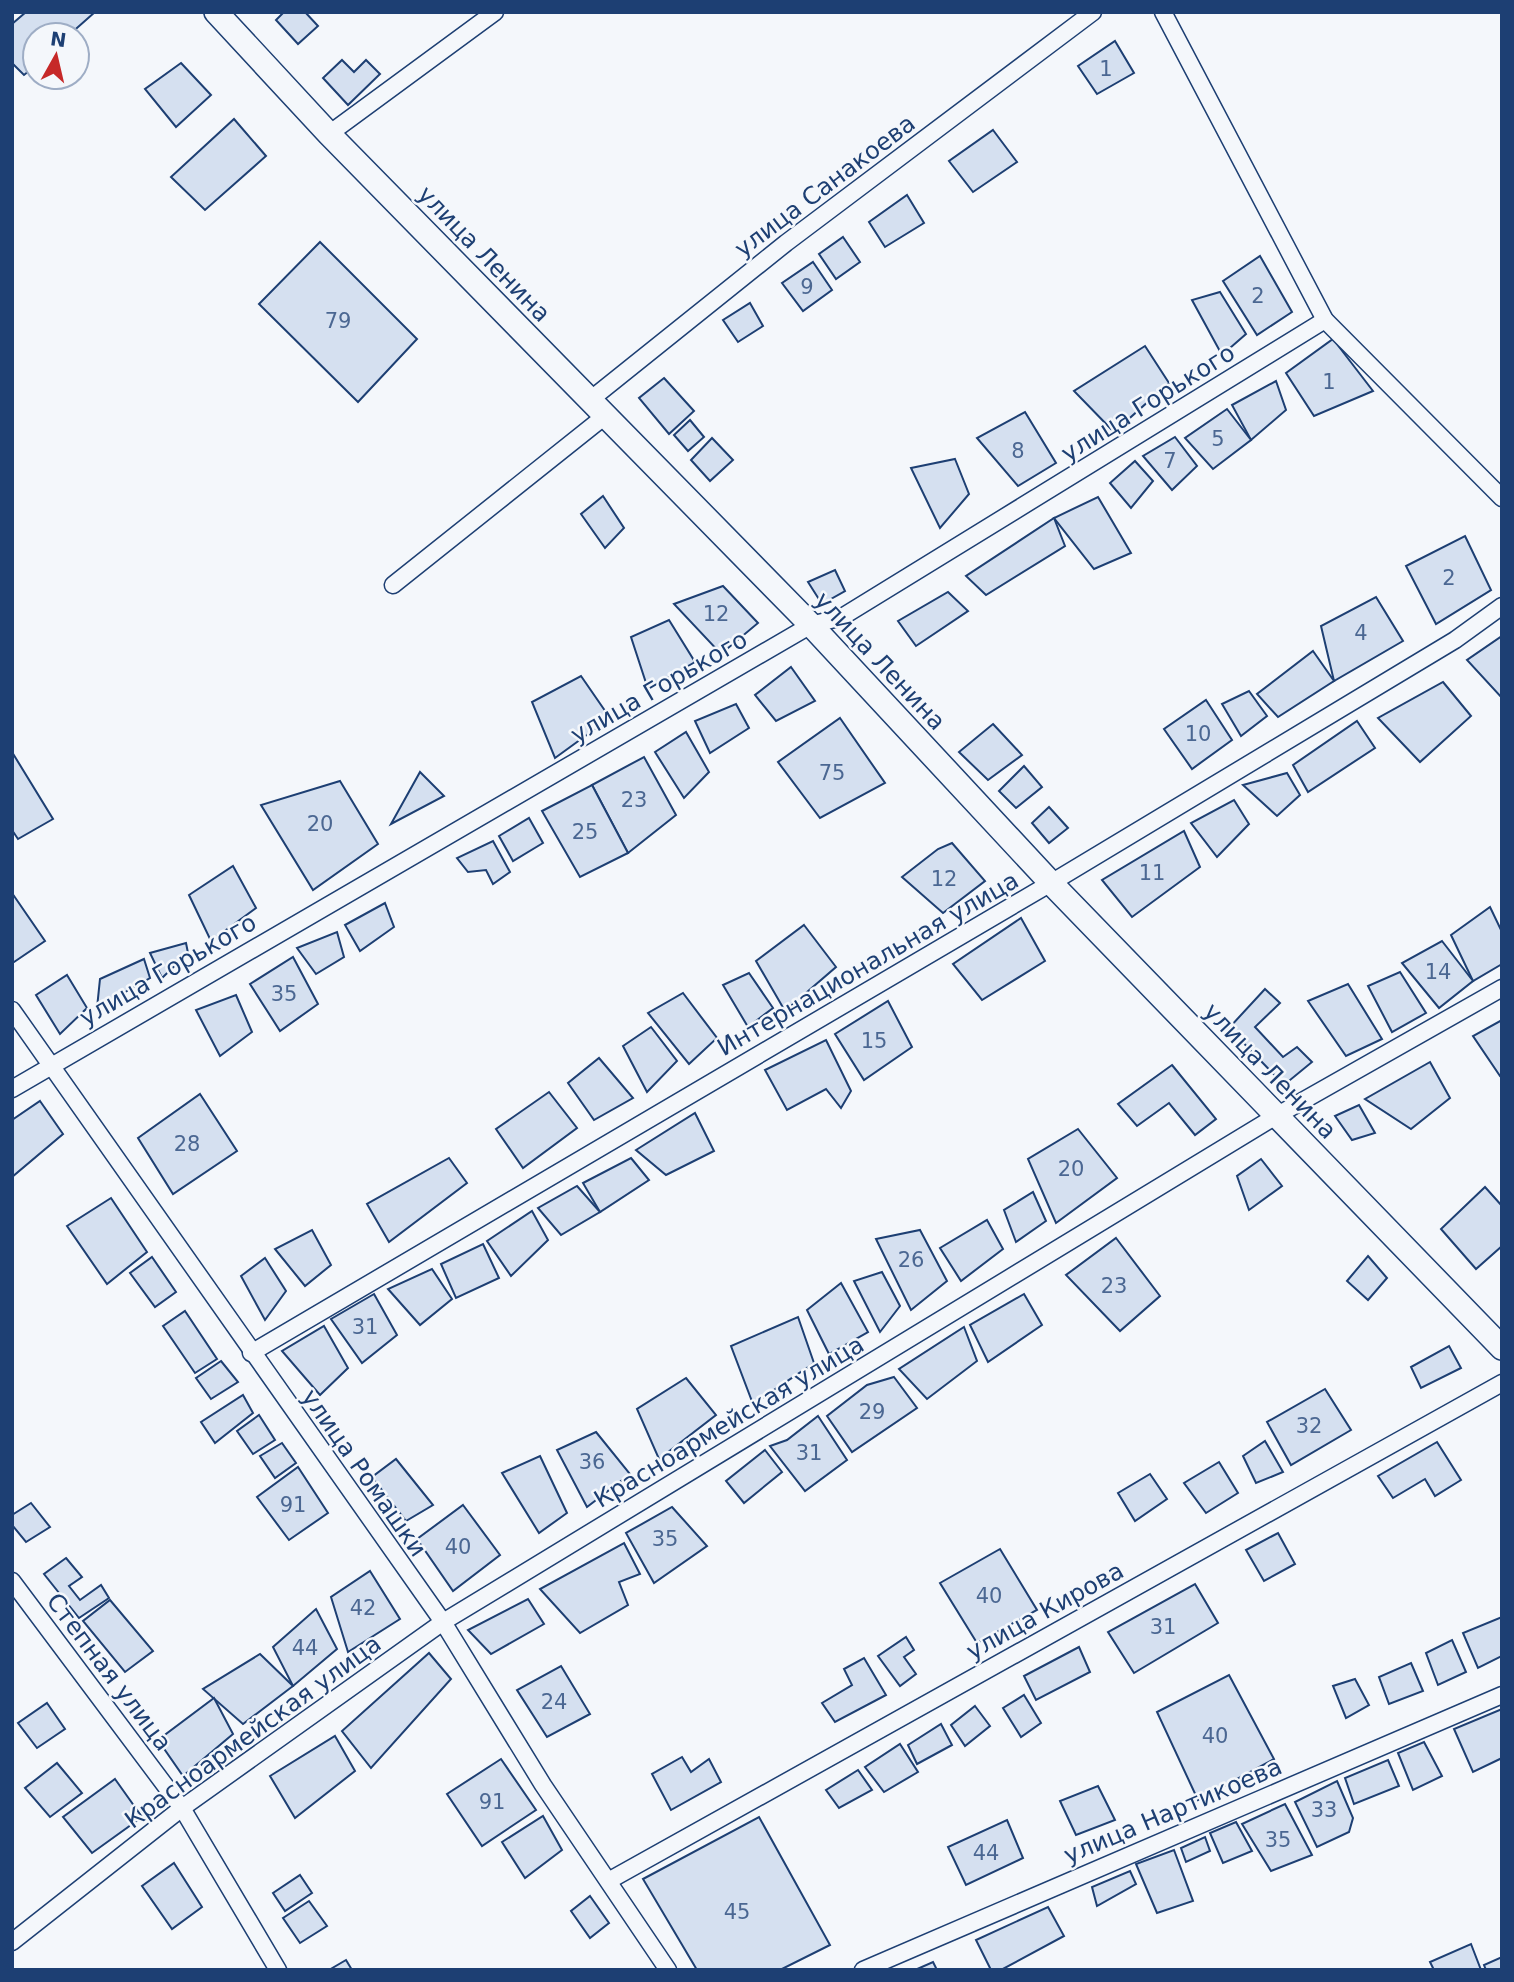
<svg xmlns="http://www.w3.org/2000/svg" width="1514" height="1982" viewBox="0 0 1514 1982" font-family="'DejaVu Sans',sans-serif">
	<rect width="100%" height="100%" fill="#f4f7fb"/>
	<g fill="#d5e0f0" stroke="#1d3f73" stroke-width="2">
		<path d="M 26,12 L 95,12 L 69,35 L 35,35 L 35,66 L 24,75 L 12,63 L 12,24 Z"/>
		<path d="M 284,12 L 305,12 L 318,26 L 298,44 L 276,20 Z"/>
		<path d="M 1115,41 L 1134,73 L 1097,94 L 1078,66 Z"/>
		<path d="M 342,60 L 354,72 L 366,60 L 380,74 L 348,105 L 323,78 Z"/>
		<path d="M 181,63 L 211,95 L 176,127 L 145,89 Z"/>
		<path d="M 234,119 L 266,156 L 205,210 L 171,177 Z"/>
		<path d="M 993,130 L 1017,162 L 973,192 L 949,161 Z"/>
		<path d="M 907,195 L 924,223 L 885,247 L 869,222 Z"/>
		<path d="M 843,237 L 860,262 L 836,279 L 819,254 Z"/>
		<path d="M 320,242 L 417,339 L 358,402 L 259,304 Z"/>
		<path d="M 1260,256 L 1292,312 L 1257,335 L 1223,281 Z"/>
		<path d="M 813,262 L 832,290 L 803,311 L 782,283 Z"/>
		<path d="M 1220,292 L 1246,334 L 1222,355 L 1192,300 Z"/>
		<path d="M 750,303 L 763,326 L 738,342 L 723,320 Z"/>
		<path d="M 1333,339 L 1373,391 L 1314,416 L 1286,373 Z"/>
		<path d="M 1145,346 L 1169,383 L 1114,432 L 1074,391 Z"/>
		<path d="M 664,378 L 694,411 L 669,434 L 639,398 Z"/>
		<path d="M 1276,381 L 1286,410 L 1251,440 L 1232,405 Z"/>
		<path d="M 1227,409 L 1251,440 L 1213,469 L 1185,438 Z"/>
		<path d="M 1025,412 L 1056,463 L 1018,486 L 977,438 Z"/>
		<path d="M 690,420 L 704,437 L 688,451 L 674,435 Z"/>
		<path d="M 1175,437 L 1197,466 L 1172,490 L 1143,456 Z"/>
		<path d="M 712,438 L 733,460 L 710,481 L 691,460 Z"/>
		<path d="M 955,459 L 969,494 L 940,528 L 911,468 Z"/>
		<path d="M 1135,461 L 1153,481 L 1131,508 L 1110,483 Z"/>
		<path d="M 603,496 L 624,528 L 605,548 L 581,514 Z"/>
		<path d="M 1098,497 L 1131,553 L 1094,569 L 1054,518 Z"/>
		<path d="M 1054,518 L 1065,546 L 986,595 L 966,576 Z"/>
		<path d="M 1465,536 L 1491,590 L 1436,624 L 1406,566 Z"/>
		<path d="M 835,570 L 845,591 L 822,604 L 808,582 Z"/>
		<path d="M 723,586 L 758,623 L 721,654 L 674,604 Z"/>
		<path d="M 948,592 L 968,611 L 916,646 L 898,621 Z"/>
		<path d="M 1376,597 L 1403,641 L 1334,681 L 1321,626 Z"/>
		<path d="M 669,620 L 695,662 L 648,689 L 631,637 Z"/>
		<path d="M 1502,636 L 1502,698 L 1467,660 Z"/>
		<path d="M 1313,651 L 1334,681 L 1278,717 L 1257,694 Z"/>
		<path d="M 791,667 L 815,701 L 776,721 L 755,695 Z"/>
		<path d="M 581,676 L 610,718 L 555,758 L 532,702 Z"/>
		<path d="M 1443,682 L 1471,716 L 1420,762 L 1378,718 Z"/>
		<path d="M 1249,691 L 1267,716 L 1241,736 L 1222,704 Z"/>
		<path d="M 1206,700 L 1232,740 L 1192,769 L 1164,729 Z"/>
		<path d="M 736,704 L 749,728 L 710,753 L 695,721 Z"/>
		<path d="M 840,718 L 885,783 L 820,818 L 778,762 Z"/>
		<path d="M 1357,721 L 1375,748 L 1308,792 L 1293,765 Z"/>
		<path d="M 993,724 L 1022,755 L 988,780 L 959,752 Z"/>
		<path d="M 686,732 L 709,772 L 684,798 L 655,752 Z"/>
		<path d="M 12,752 L 53,819 L 18,839 L 12,830 Z"/>
		<path d="M 644,757 L 676,815 L 628,853 L 592,785 Z"/>
		<path d="M 1024,766 L 1042,787 L 1016,808 L 999,791 Z"/>
		<path d="M 420,772 L 444,796 L 391,824 Z"/>
		<path d="M 1287,773 L 1300,795 L 1277,816 L 1243,785 Z"/>
		<path d="M 340,781 L 378,844 L 313,890 L 261,805 Z"/>
		<path d="M 592,785 L 628,853 L 580,877 L 542,811 Z"/>
		<path d="M 1234,800 L 1249,824 L 1217,857 L 1191,823 Z"/>
		<path d="M 1049,807 L 1068,828 L 1049,843 L 1032,823 Z"/>
		<path d="M 529,818 L 543,843 L 513,861 L 499,836 Z"/>
		<path d="M 1184,831 L 1200,867 L 1132,917 L 1102,880 Z"/>
		<path d="M 493,841 L 510,872 L 493,884 L 486,870 L 468,872 L 457,858 Z"/>
		<path d="M 952,843 L 985,881 L 943,913 L 902,877 L 938,849 Z"/>
		<path d="M 233,866 L 256,908 L 211,941 L 189,895 Z"/>
		<path d="M 12,893 L 45,941 L 14,962 L 12,960 Z"/>
		<path d="M 385,903 L 394,927 L 360,951 L 345,925 Z"/>
		<path d="M 1490,907 L 1502,932 L 1502,964 L 1473,981 L 1451,935 Z"/>
		<path d="M 1021,918 L 1045,961 L 982,1000 L 953,964 Z"/>
		<path d="M 804,925 L 836,967 L 785,1011 L 756,961 Z"/>
		<path d="M 337,932 L 344,957 L 316,974 L 297,948 Z"/>
		<path d="M 1442,941 L 1473,981 L 1439,1008 L 1402,963 Z"/>
		<path d="M 186,943 L 188,953 L 162,978 L 150,953 Z"/>
		<path d="M 293,957 L 318,1004 L 280,1031 L 250,984 Z"/>
		<path d="M 144,959 L 150,978 L 97,1008 L 100,979 Z"/>
		<path d="M 1400,972 L 1426,1013 L 1392,1032 L 1368,986 Z"/>
		<path d="M 749,973 L 773,1008 L 748,1027 L 723,985 Z"/>
		<path d="M 67,975 L 87,1008 L 60,1034 L 36,995 Z"/>
		<path d="M 1348,984 L 1382,1039 L 1346,1056 L 1308,1001 Z"/>
		<path d="M 1265,989 L 1280,1003 L 1255,1027 L 1283,1057 L 1297,1047 L 1312,1062 L 1284,1085 L 1229,1028 Z"/>
		<path d="M 683,993 L 717,1038 L 689,1064 L 648,1013 Z"/>
		<path d="M 236,995 L 252,1032 L 220,1056 L 196,1010 Z"/>
		<path d="M 888,1001 L 912,1047 L 864,1080 L 835,1034 Z"/>
		<path d="M 1502,1020 L 1502,1075 L 1500,1076 L 1473,1036 Z"/>
		<path d="M 651,1027 L 677,1061 L 647,1092 L 623,1046 Z"/>
		<path d="M 826,1040 L 851,1091 L 841,1108 L 826,1089 L 787,1110 L 765,1070 Z"/>
		<path d="M 599,1058 L 633,1098 L 594,1120 L 568,1083 Z"/>
		<path d="M 1430,1062 L 1450,1098 L 1411,1129 L 1365,1099 Z"/>
		<path d="M 1172,1065 L 1216,1119 L 1195,1135 L 1169,1103 L 1137,1126 L 1118,1104 Z"/>
		<path d="M 549,1092 L 577,1128 L 523,1168 L 496,1129 Z"/>
		<path d="M 200,1094 L 237,1151 L 173,1194 L 138,1138 Z"/>
		<path d="M 40,1101 L 63,1134 L 12,1177 L 12,1120 Z"/>
		<path d="M 1359,1105 L 1375,1133 L 1352,1140 L 1335,1116 Z"/>
		<path d="M 695,1113 L 714,1151 L 666,1175 L 636,1150 Z"/>
		<path d="M 1078,1129 L 1117,1178 L 1056,1223 L 1028,1159 Z"/>
		<path d="M 449,1158 L 467,1183 L 389,1242 L 367,1204 Z"/>
		<path d="M 631,1158 L 649,1180 L 600,1212 L 583,1183 Z"/>
		<path d="M 1261,1159 L 1282,1186 L 1249,1210 L 1237,1176 Z"/>
		<path d="M 577,1186 L 600,1212 L 561,1235 L 538,1208 Z"/>
		<path d="M 1485,1187 L 1502,1206 L 1502,1246 L 1476,1269 L 1441,1229 Z"/>
		<path d="M 1033,1192 L 1046,1221 L 1016,1242 L 1004,1210 Z"/>
		<path d="M 111,1198 L 147,1252 L 107,1284 L 67,1226 Z"/>
		<path d="M 532,1211 L 548,1240 L 511,1276 L 487,1241 Z"/>
		<path d="M 987,1220 L 1003,1249 L 961,1281 L 940,1248 Z"/>
		<path d="M 312,1230 L 331,1265 L 305,1286 L 275,1249 Z"/>
		<path d="M 920,1230 L 947,1281 L 911,1310 L 876,1239 Z"/>
		<path d="M 1116,1238 L 1160,1296 L 1120,1331 L 1066,1275 Z"/>
		<path d="M 483,1244 L 499,1278 L 456,1298 L 441,1264 Z"/>
		<path d="M 1368,1256 L 1387,1278 L 1368,1300 L 1347,1281 Z"/>
		<path d="M 152,1257 L 176,1292 L 155,1307 L 130,1273 Z"/>
		<path d="M 265,1258 L 286,1291 L 265,1320 L 241,1276 Z"/>
		<path d="M 432,1269 L 452,1299 L 420,1325 L 388,1289 Z"/>
		<path d="M 882,1272 L 900,1306 L 880,1332 L 854,1281 Z"/>
		<path d="M 841,1283 L 868,1332 L 829,1354 L 807,1310 Z"/>
		<path d="M 374,1294 L 397,1335 L 362,1363 L 331,1319 Z"/>
		<path d="M 1024,1294 L 1042,1325 L 988,1362 L 970,1325 Z"/>
		<path d="M 185,1311 L 217,1359 L 195,1373 L 163,1326 Z"/>
		<path d="M 798,1317 L 814,1363 L 753,1404 L 731,1346 Z"/>
		<path d="M 324,1326 L 348,1368 L 320,1395 L 282,1351 Z"/>
		<path d="M 964,1327 L 977,1361 L 927,1399 L 899,1369 Z"/>
		<path d="M 1449,1346 L 1461,1368 L 1421,1388 L 1411,1367 Z"/>
		<path d="M 221,1361 L 238,1382 L 211,1399 L 196,1378 Z"/>
		<path d="M 894,1377 L 917,1408 L 852,1452 L 827,1416 L 867,1385 Z"/>
		<path d="M 686,1378 L 716,1415 L 659,1459 L 637,1409 Z"/>
		<path d="M 1325,1389 L 1351,1430 L 1291,1465 L 1267,1422 Z"/>
		<path d="M 243,1395 L 253,1413 L 215,1443 L 201,1422 Z"/>
		<path d="M 259,1415 L 275,1440 L 253,1454 L 237,1431 Z"/>
		<path d="M 818,1416 L 847,1460 L 805,1491 L 770,1446 L 787,1440 Z"/>
		<path d="M 596,1432 L 630,1474 L 587,1507 L 557,1450 Z"/>
		<path d="M 1265,1441 L 1283,1472 L 1256,1483 L 1243,1456 Z"/>
		<path d="M 1437,1442 L 1461,1480 L 1435,1496 L 1425,1479 L 1393,1498 L 1378,1476 Z"/>
		<path d="M 282,1443 L 296,1463 L 275,1478 L 260,1456 Z"/>
		<path d="M 765,1450 L 782,1472 L 744,1503 L 726,1481 Z"/>
		<path d="M 540,1456 L 567,1513 L 539,1533 L 502,1473 Z"/>
		<path d="M 396,1459 L 433,1505 L 406,1521 L 372,1477 Z"/>
		<path d="M 1219,1462 L 1238,1493 L 1206,1513 L 1184,1483 Z"/>
		<path d="M 298,1467 L 328,1513 L 289,1540 L 257,1497 Z"/>
		<path d="M 1150,1474 L 1167,1499 L 1135,1521 L 1118,1493 Z"/>
		<path d="M 31,1503 L 50,1527 L 26,1542 L 12,1525 L 12,1515 Z"/>
		<path d="M 463,1505 L 500,1555 L 453,1591 L 417,1539 Z"/>
		<path d="M 672,1507 L 707,1546 L 654,1583 L 626,1533 Z"/>
		<path d="M 1278,1533 L 1295,1564 L 1264,1581 L 1246,1550 Z"/>
		<path d="M 624,1543 L 640,1574 L 619,1582 L 628,1605 L 580,1633 L 540,1589 Z"/>
		<path d="M 1000,1549 L 1037,1610 L 977,1643 L 940,1583 Z"/>
		<path d="M 66,1558 L 82,1577 L 69,1586 L 80,1600 L 101,1585 L 109,1598 L 79,1618 L 44,1574 Z"/>
		<path d="M 370,1571 L 400,1619 L 348,1652 L 331,1597 Z"/>
		<path d="M 1195,1584 L 1218,1623 L 1134,1673 L 1108,1632 Z"/>
		<path d="M 528,1599 L 544,1624 L 491,1654 L 468,1630 Z"/>
		<path d="M 110,1600 L 153,1651 L 125,1672 L 83,1621 Z"/>
		<path d="M 316,1609 L 337,1649 L 293,1686 L 273,1647 Z"/>
		<path d="M 1502,1617 L 1502,1656 L 1478,1668 L 1463,1633 Z"/>
		<path d="M 906,1637 L 914,1650 L 904,1657 L 916,1674 L 900,1686 L 878,1656 Z"/>
		<path d="M 1452,1640 L 1466,1672 L 1438,1685 L 1426,1653 Z"/>
		<path d="M 1079,1647 L 1090,1672 L 1036,1700 L 1024,1676 Z"/>
		<path d="M 429,1653 L 451,1679 L 371,1768 L 342,1731 Z"/>
		<path d="M 260,1654 L 293,1686 L 243,1724 L 203,1689 Z"/>
		<path d="M 864,1658 L 886,1695 L 835,1722 L 822,1703 L 852,1685 L 844,1669 Z"/>
		<path d="M 1411,1663 L 1423,1691 L 1389,1704 L 1379,1677 Z"/>
		<path d="M 561,1666 L 590,1714 L 547,1737 L 517,1690 Z"/>
		<path d="M 1229,1675 L 1274,1759 L 1198,1800 L 1157,1712 Z"/>
		<path d="M 1355,1679 L 1369,1705 L 1346,1718 L 1333,1686 Z"/>
		<path d="M 1024,1695 L 1041,1723 L 1021,1737 L 1003,1708 Z"/>
		<path d="M 214,1698 L 233,1734 L 183,1776 L 158,1740 Z"/>
		<path d="M 47,1703 L 65,1729 L 37,1748 L 18,1723 Z"/>
		<path d="M 975,1706 L 990,1726 L 965,1746 L 951,1725 Z"/>
		<path d="M 1502,1709 L 1502,1758 L 1473,1772 L 1454,1729 Z"/>
		<path d="M 941,1724 L 952,1745 L 917,1764 L 908,1745 Z"/>
		<path d="M 335,1736 L 355,1771 L 295,1818 L 270,1776 Z"/>
		<path d="M 1424,1742 L 1442,1776 L 1413,1790 L 1398,1753 Z"/>
		<path d="M 900,1744 L 918,1772 L 884,1792 L 865,1767 Z"/>
		<path d="M 682,1757 L 691,1772 L 709,1759 L 721,1782 L 671,1810 L 652,1774 Z"/>
		<path d="M 501,1759 L 536,1810 L 482,1846 L 447,1794 Z"/>
		<path d="M 1388,1760 L 1399,1786 L 1354,1804 L 1345,1778 Z"/>
		<path d="M 57,1763 L 82,1793 L 50,1817 L 25,1788 Z"/>
		<path d="M 858,1770 L 872,1790 L 839,1808 L 826,1790 Z"/>
		<path d="M 115,1779 L 142,1817 L 92,1853 L 63,1817 Z"/>
		<path d="M 1337,1781 L 1353,1818 L 1349,1832 L 1317,1847 L 1295,1802 Z"/>
		<path d="M 1098,1786 L 1115,1820 L 1076,1835 L 1060,1801 Z"/>
		<path d="M 1285,1804 L 1312,1855 L 1271,1871 L 1242,1824 Z"/>
		<path d="M 543,1816 L 562,1850 L 525,1878 L 502,1842 Z"/>
		<path d="M 759,1817 L 830,1945 L 780,1970 L 697,1970 L 643,1879 Z"/>
		<path d="M 1007,1820 L 1023,1858 L 966,1885 L 948,1847 Z"/>
		<path d="M 1236,1822 L 1252,1851 L 1223,1863 L 1210,1833 Z"/>
		<path d="M 1205,1837 L 1210,1851 L 1186,1862 L 1181,1848 Z"/>
		<path d="M 1174,1850 L 1193,1901 L 1157,1913 L 1136,1864 Z"/>
		<path d="M 174,1863 L 202,1907 L 172,1929 L 142,1886 Z"/>
		<path d="M 1130,1871 L 1136,1884 L 1097,1906 L 1092,1887 Z"/>
		<path d="M 300,1875 L 312,1893 L 285,1911 L 273,1893 Z"/>
		<path d="M 590,1896 L 609,1923 L 590,1938 L 571,1911 Z"/>
		<path d="M 309,1901 L 327,1926 L 300,1943 L 283,1918 Z"/>
		<path d="M 1048,1907 L 1064,1936 L 1001,1970 L 991,1970 L 976,1940 Z"/>
		<path d="M 1471,1944 L 1481,1970 L 1434,1970 L 1430,1962 Z"/>
		<path d="M 1502,1957 L 1502,1970 L 1486,1970 L 1484,1965 Z"/>
		<path d="M 346,1960 L 352,1970 L 329,1970 Z"/>
		<path d="M 933,1962 L 937,1970 L 915,1970 Z"/>
	</g>
	<g fill="none" stroke-linecap="round" stroke-linejoin="round">
		<defs>
			<g id="street">
				<path d="M 1163,12 L 1325,320 L 1502,498"/>
				<path d="M 329,134 L 495,12"/>
				<path d="M 590,400 L 786,243 L 1093,12"/>
				<path d="M 393,585 L 605,416"/>
				<path d="M 12,1010 L 443,1622 L 543,1785 L 668,1970"/>
				<path d="M 12,1089 L 811,625 L 842,617 L 1325,320"/>
				<path d="M 251,1353 L 1051,883 L 1455,640 L 1502,606"/>
				<path d="M 12,1581 L 182,1808 L 278,1970"/>
				<path d="M 610,1880 L 1502,1383"/>
				<path d="M 12,1942 L 182,1808 L 443,1622 L 1276,1116 L 1502,988"/>
				<path d="M 863,1970 L 1502,1695"/>
			</g>
			<path id="secondary" d="M 216,12 L 329,134 L 811,625 L 1051,883 L 1502,1348"/>
		</defs>
		<use href="#street" stroke="#1d3f73" stroke-width="19"/>
		<use href="#secondary" stroke="#1d3f73" stroke-width="26"/>
		<use href="#street" stroke="#f4f7fb" stroke-width="16"/>
		<use href="#secondary" stroke="#f4f7fb" stroke-width="23"/>
	</g>
	<g text-anchor="middle" dominant-baseline="central" stroke-width="5" stroke-linejoin="round" paint-order="stroke">
		<g font-size="21" fill="#4b6792">
			<text x="1106" y="69">1</text>
			<text x="807" y="287">9</text>
			<text x="1258" y="296">2</text>
			<text x="338" y="321">79</text>
			<text x="1329" y="382">1</text>
			<text x="1218" y="439">5</text>
			<text x="1018" y="451">8</text>
			<text x="1170" y="461">7</text>
			<text x="1449" y="578">2</text>
			<text x="716" y="614">12</text>
			<text x="1361" y="633">4</text>
			<text x="1198" y="734">10</text>
			<text x="832" y="773">75</text>
			<text x="634" y="800">23</text>
			<text x="320" y="824">20</text>
			<text x="585" y="832">25</text>
			<text x="1152" y="873">11</text>
			<text x="944" y="879">12</text>
			<text x="1438" y="972">14</text>
			<text x="284" y="994">35</text>
			<text x="874" y="1041">15</text>
			<text x="187" y="1144">28</text>
			<text x="1071" y="1169">20</text>
			<text x="911" y="1260">26</text>
			<text x="1114" y="1286">23</text>
			<text x="365" y="1327">31</text>
			<text x="872" y="1412">29</text>
			<text x="1309" y="1426">32</text>
			<text x="809" y="1453">31</text>
			<text x="592" y="1462">36</text>
			<text x="293" y="1505">91</text>
			<text x="665" y="1539">35</text>
			<text x="458" y="1547">40</text>
			<text x="989" y="1596">40</text>
			<text x="363" y="1608">42</text>
			<text x="1163" y="1627">31</text>
			<text x="305" y="1648">44</text>
			<text x="554" y="1702">24</text>
			<text x="1215" y="1736">40</text>
			<text x="492" y="1802">91</text>
			<text x="1324" y="1810">33</text>
			<text x="1278" y="1840">35</text>
			<text x="986" y="1853">44</text>
			<text x="737" y="1912">45</text>
		</g>
		<g font-size="24" fill="#1d3f73" stroke="#f4f7fb">
			<text transform="translate(825 186) rotate(-37)">улица Санакоева</text>
			<text transform="translate(484 254) rotate(46)">улица Ленина</text>
			<text transform="translate(1148 403) rotate(-32)">улица Горького</text>
			<text transform="translate(880 661) rotate(47)">улица Ленина</text>
			<text transform="translate(659 687) rotate(-30)">улица Горького</text>
			<text transform="translate(868 964) rotate(-30)">Интернациональная улица</text>
			<text transform="translate(168 970) rotate(-30)">улица Горького</text>
			<text transform="translate(1270 1071) rotate(46)">улица Ленина</text>
			<text transform="translate(729 1422) rotate(-31)">Красноармейская улица</text>
			<text transform="translate(364 1473) rotate(55)">улица Ромашки</text>
			<text transform="translate(1045 1611) rotate(-29)">улица Кирова</text>
			<text transform="translate(109 1672) rotate(53)">Степная улица</text>
			<text transform="translate(253 1732) rotate(-36)">Красноармейская улица</text>
			<text transform="translate(1173 1811) rotate(-23)">улица Нартикоева</text>
		</g>
	</g>
	<rect width="1514" height="1982" fill="none" stroke="#1d3f73" stroke-width="28"/>
	<g transform="translate(56 56) rotate(8)"><circle r="33" fill="#f4f7fb" stroke="#9eadc5" stroke-width="2"/>
	<path d="M0-5L12 26L0 18L-12 26Z" fill="#c62828"/>
	<text y="-10" font-size="19" font-weight="bold" text-anchor="middle" fill="#1d3f73">N</text>
	</g>
</svg>
